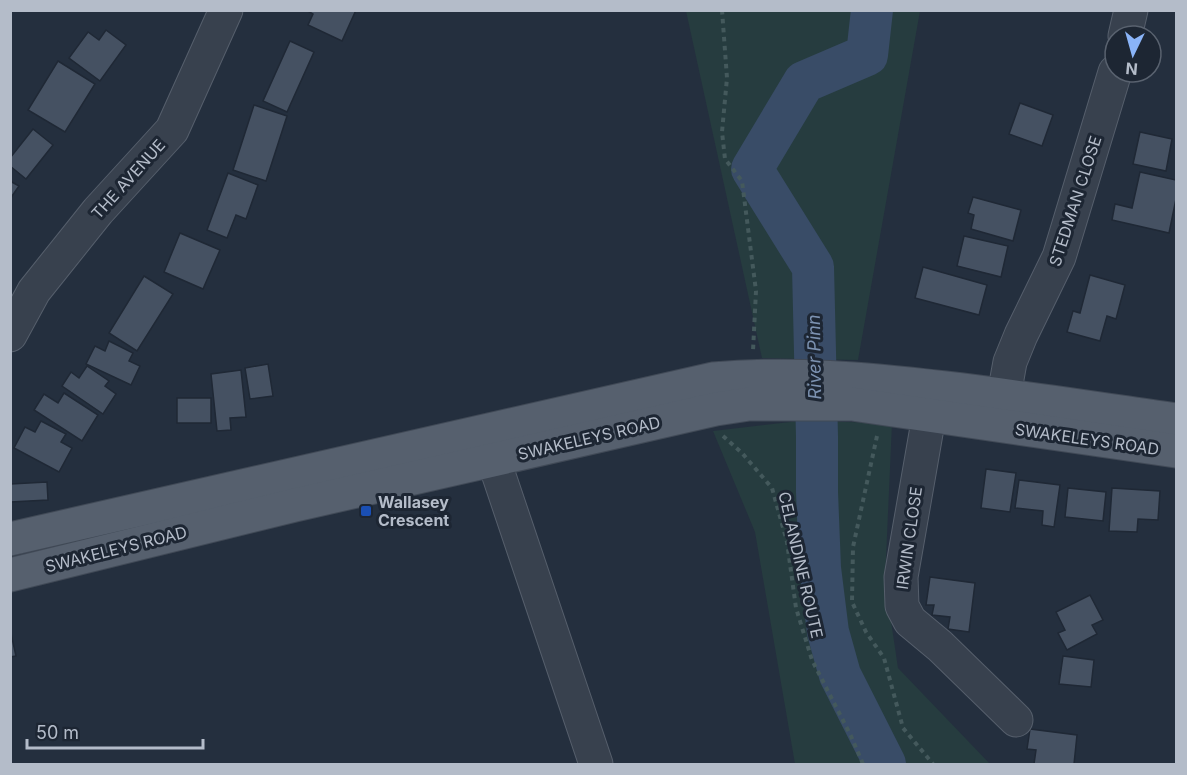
<svg xmlns="http://www.w3.org/2000/svg" width="1187" height="775" viewBox="0 0 1187 775" font-family="Inter,sans-serif">
	<rect width="100%" height="100%" fill="#242f3e"/>
	<g fill="#263c3f">
		<path d="M 686,11 L 920,11 L 858,360 L 762,358 Z"/>
		<path d="M 799,421 L 892,423 L 885,581 L 898,668 L 990,764 L 795,764 L 755,532 L 713,431 Z"/>
	</g>
	<g fill="none" stroke-linecap="round" stroke-linejoin="round">
		<path stroke="#394c67" stroke-width="42" d="M 872,10 L 867,55 L 804,82 L 752,169 L 813,267 L 817,437 L 817,492 L 820,568 L 828,632 L 840,675 L 885,764"/>
	</g>
	<g fill="#455162" stroke="#1f2835" stroke-width="1.5">
		<path d="M 306,10 L 356,10 L 342,41 L 308,25 L 313,14 Z"/>
		<path d="M 106,30 L 126,45 L 100,81 L 69,58 L 88,32 L 99,40 Z"/>
		<path d="M 290,41 L 314,52 L 287,112 L 263,101 Z"/>
		<path d="M 58,61 L 95,84 L 65,132 L 28,110 Z"/>
		<path d="M 1020,103 L 1053,115 L 1042,146 L 1009,134 Z"/>
		<path d="M 254,105 L 287,116 L 266,181 L 233,170 Z"/>
		<path d="M 33,129 L 53,145 L 26,179 L 10,166 L 10,158 Z"/>
		<path d="M 1140,132 L 1172,139 L 1166,171 L 1133,164 Z"/>
		<path d="M 1140,172 L 1176,180 L 1176,199 L 1169,233 L 1112,220 L 1115,204 L 1132,208 Z"/>
		<path d="M 228,173 L 258,185 L 246,219 L 236,215 L 227,238 L 207,230 Z"/>
		<path d="M 10,181 L 19,186 L 10,199 Z"/>
		<path d="M 973,197 L 1021,210 L 1013,241 L 971,229 L 974,215 L 968,213 Z"/>
		<path d="M 180,233 L 220,250 L 203,289 L 164,272 Z"/>
		<path d="M 964,236 L 1008,246 L 1001,277 L 957,266 Z"/>
		<path d="M 923,267 L 987,285 L 979,315 L 915,298 Z"/>
		<path d="M 1090,275 L 1125,285 L 1116,319 L 1107,316 L 1100,341 L 1067,332 L 1073,311 L 1080,313 Z"/>
		<path d="M 144,276 L 173,294 L 137,351 L 109,333 Z"/>
		<path d="M 109,341 L 133,353 L 129,361 L 140,366 L 131,385 L 86,364 L 95,346 L 105,351 Z"/>
		<path d="M 268,364 L 273,396 L 250,399 L 245,368 Z"/>
		<path d="M 87,366 L 109,381 L 105,386 L 116,394 L 103,414 L 62,386 L 71,372 L 79,378 Z"/>
		<path d="M 241,370 L 246,417 L 230,418 L 231,430 L 217,431 L 211,374 Z"/>
		<path d="M 64,393 L 98,415 L 82,441 L 34,410 L 44,394 L 58,403 Z"/>
		<rect x="177" y="398" width="34" height="25"/>
		<path d="M 41,421 L 66,434 L 61,442 L 72,448 L 59,472 L 14,448 L 25,427 L 35,432 Z"/>
		<path d="M 986,469 L 1016,473 L 1010,512 L 981,508 Z"/>
		<path d="M 10,471 L 11,484 L 47,482 L 48,500 L 10,502 Z"/>
		<path d="M 1019,480 L 1060,485 L 1054,527 L 1042,525 L 1043,511 L 1015,508 Z"/>
		<path d="M 1068,488 L 1106,492 L 1103,521 L 1065,517 Z"/>
		<path d="M 1112,488 L 1160,491 L 1158,520 L 1138,519 L 1137,532 L 1109,531 Z"/>
		<path d="M 930,577 L 975,583 L 969,632 L 948,629 L 950,617 L 932,615 L 934,605 L 926,605 Z"/>
		<path d="M 1090,595 L 1103,620 L 1092,625 L 1097,634 L 1067,650 L 1058,633 L 1065,630 L 1056,612 Z"/>
		<path d="M 10,629 L 16,656 L 10,657 Z"/>
		<path d="M 1063,656 L 1094,660 L 1091,687 L 1059,684 Z"/>
		<path d="M 1030,729 L 1077,735 L 1074,764 L 1034,764 L 1036,750 L 1027,749 Z"/>
	</g>
	<g fill="none" stroke-linecap="round" stroke-linejoin="round">
		<defs>
			<g id="minor">
				<path d="M 1125,36 L 1131,10"/>
				<path d="M 10,335 L 34,291 L 98,211 L 172,130 L 226,10"/>
				<path d="M 1004,395 L 1010,362 L 1021,335 L 1059,257 L 1115,72"/>
				<path d="M 929,416 L 901,577 L 902,606 L 910,621 L 940,646 L 1016,720"/>
				<path d="M 487,433 L 494,461 L 596,764"/>
			</g>
			<g id="major">
				<path d="M 10,539 L 713,379 C 792,372 867,379 945,388 C 1023,397 1100,409 1176,420"/>
				<path d="M 10,575 L 295,505 L 716,409 L 749,404 L 852,404 L 1176,451"/>
			</g>
		</defs>
		<use href="#minor" stroke="#565f6c" stroke-width="35"/>
		<use href="#major" stroke="#414a57" stroke-width="35"/>
		<g stroke="#44595c" stroke-width="4" stroke-dasharray="4.5 4.5" stroke-linecap="butt">
			<path d="M 722,10 L 727,78 L 722,132 L 725,159 L 742,181 L 756,291 L 753,351"/>
			<path d="M 723,436 L 742,453 L 772,488 L 787,542 L 796,608 L 812,660 L 851,736 L 863,764"/>
			<path d="M 877,436 L 853,547 L 852,602 L 866,632 L 884,658 L 903,728 L 933,764"/>
		</g>
		<use href="#minor" stroke="#38414e" stroke-width="33"/>
		<use href="#major" stroke="#56606e" stroke-width="33"/>
	</g>
	<rect fill="#1a4fb4" stroke="#1d2633" stroke-width="2" x="360" y="505" width="12" height="12" rx="3"/>
	<g text-anchor="middle" dominant-baseline="central" stroke-width="6" stroke-linejoin="round" paint-order="stroke">
		<g font-size="16" fill="#b4bcc9" stroke="#1d2633">
			<text transform="translate(128 179) rotate(-48)">THE AVENUE</text>
			<text transform="translate(1075 201) rotate(-72)">STEDMAN CLOSE</text>
			<text transform="translate(589 438) rotate(-13)">SWAKELEYS ROAD</text>
			<text transform="translate(1087 439) rotate(8)">SWAKELEYS ROAD</text>
			<text transform="translate(909 538) rotate(-82)">IRWIN CLOSE</text>
			<text transform="translate(116 549) rotate(-14)">SWAKELEYS ROAD</text>
			<text transform="translate(801 565) rotate(77)">CELANDINE ROUTE</text>
		</g>
		<g font-size="16" font-weight="bold" fill="#b4bcc9" stroke="#1d2633" text-anchor="start">
			<text x="378" y="502">Wallasey<tspan x="378" dy="18">Crescent</tspan></text>
		</g>
		<g font-size="18" font-style="italic" fill="#7c92b1" stroke="#1d2633">
			<text transform="translate(814 357) rotate(-91)">River Pinn</text>
		</g>
	</g>
	<rect width="1187" height="775" fill="none" stroke="#b4bcc9" stroke-width="24"/>
	<g transform="translate(1133 54) rotate(185)"><circle r="28" fill="#1d2633" stroke="#59626f" stroke-width="1.5"/>
	<path d="M0-4.5L10 22L0 15L-10 22Z" fill="#8ab4f8"/>
	<text y="-9" font-size="16" font-weight="bold" text-anchor="middle" fill="#b4bcc9">N</text>
	</g>
	<path d="M27 739v9h176v-9" fill="none" stroke="#b4bcc9" stroke-width="3"/>
	<text x="36" y="739" font-size="18" fill="#b4bcc9" stroke="#1d2633" stroke-width="4.5" paint-order="stroke">50 m</text>
</svg>
